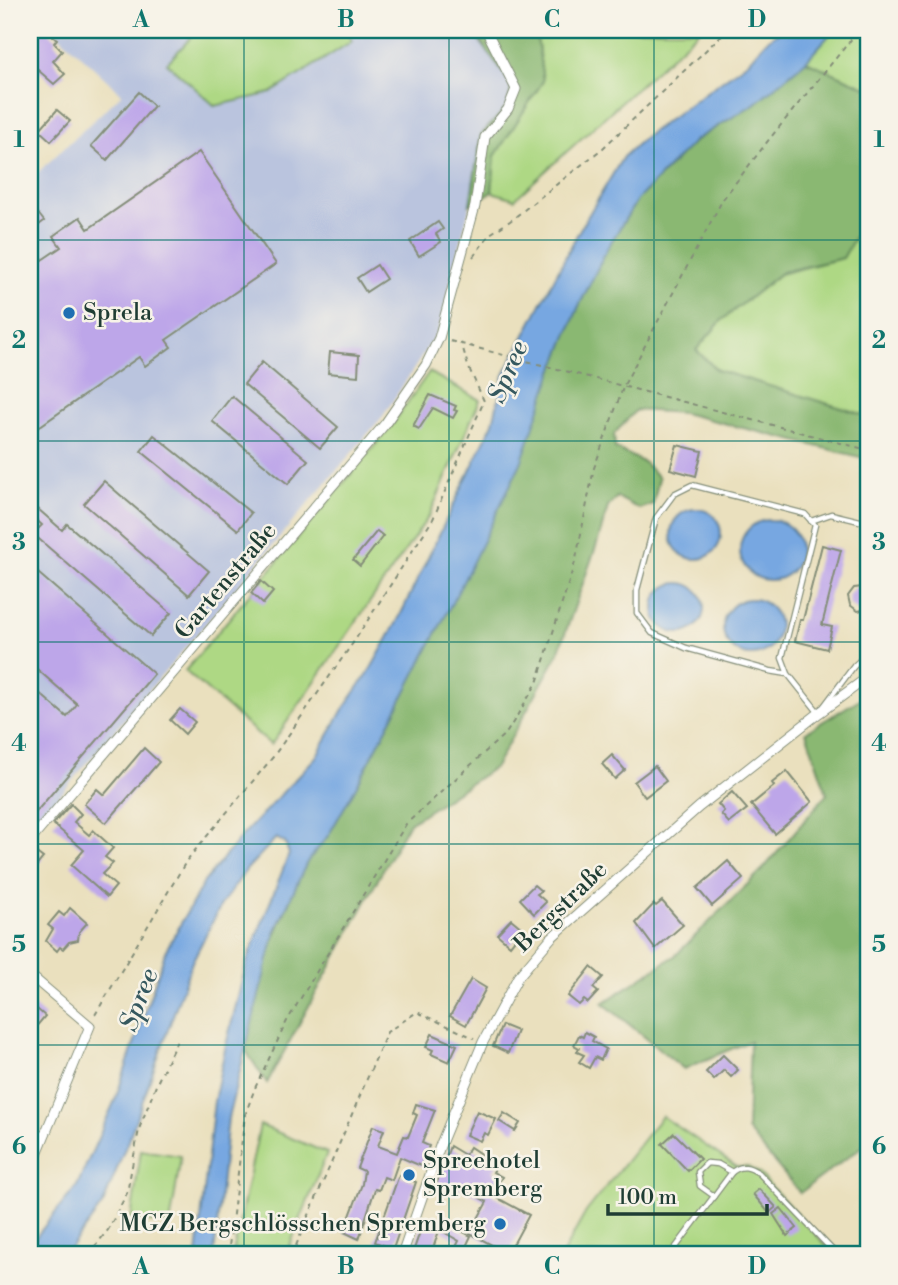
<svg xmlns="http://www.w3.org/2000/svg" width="898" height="1285" viewBox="0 0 898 1285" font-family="'Libre Bodoni',serif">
	<rect width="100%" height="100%" fill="#f7f3e8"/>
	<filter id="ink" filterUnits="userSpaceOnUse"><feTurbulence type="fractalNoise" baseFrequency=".0143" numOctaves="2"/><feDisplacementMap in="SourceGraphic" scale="14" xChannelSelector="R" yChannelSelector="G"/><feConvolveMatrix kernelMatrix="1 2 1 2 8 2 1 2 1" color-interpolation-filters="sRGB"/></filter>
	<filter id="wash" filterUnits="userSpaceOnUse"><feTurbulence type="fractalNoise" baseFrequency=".00686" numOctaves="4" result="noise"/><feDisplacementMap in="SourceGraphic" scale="28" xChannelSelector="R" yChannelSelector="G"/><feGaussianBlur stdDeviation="1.57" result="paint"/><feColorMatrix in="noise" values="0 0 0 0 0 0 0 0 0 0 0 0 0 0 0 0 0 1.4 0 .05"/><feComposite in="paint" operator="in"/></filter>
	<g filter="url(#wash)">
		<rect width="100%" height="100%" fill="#eae0be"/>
		<path fill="#bac4de" d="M 53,30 L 198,30 L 167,63 L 352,41 L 345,30 L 472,30 L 512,85 L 507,107 L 481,135 L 470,205 L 439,330 L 383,416 L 30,830 L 30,187 L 34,176 L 122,94 Z"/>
		<g fill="#aed884" stroke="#668a5c" stroke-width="2">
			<path d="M 198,30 L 345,30 L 352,41 L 271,93 L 215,106 L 167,63 Z"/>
			<path d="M 536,30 L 700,30 L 515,199 L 492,192 L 495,156 L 543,81 Z"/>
			<path d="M 834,30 L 868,30 L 868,88 L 806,61 Z"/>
			<path d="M 868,214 L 868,416 L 717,370 L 696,350 L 722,320 L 780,274 L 843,258 Z"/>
			<path d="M 429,372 L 480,400 L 429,516 L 271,745 L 185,671 L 389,429 Z"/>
			<path d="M 662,1116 L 737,1167 L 748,1167 L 759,1173 L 835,1255 L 562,1255 L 586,1212 Z"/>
			<path d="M 260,1125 L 327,1153 L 286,1255 L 242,1255 L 233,1253 Z"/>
			<path d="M 141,1150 L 181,1156 L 170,1225 L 131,1219 Z"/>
		</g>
		<g fill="#8ab872" stroke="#547a53" stroke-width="2">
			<path d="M 472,30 L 536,30 L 543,81 L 495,156 L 492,192 L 470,205 L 481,135 L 507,107 L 512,85 Z"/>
			<path d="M 806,61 L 868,88 L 868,214 L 843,258 L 782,272 L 722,320 L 696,350 L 717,370 L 868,416 L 868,459 L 683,413 L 636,410 L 614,434 L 615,448 L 645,463 L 659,478 L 653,504 L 639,509 L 617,497 L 608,507 L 598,541 L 557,656 L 495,767 L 408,824 L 267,1083 L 244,1048 L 268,952 L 298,881 L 307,862 L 328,836 L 356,787 L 406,691 L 553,371 L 578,308 L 608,247 L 637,200 L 696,140 L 754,104 Z"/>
			<path d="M 868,694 L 868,1142 L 800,1193 L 747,1130 L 750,1041 L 684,1069 L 603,1003 L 676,955 L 764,868 L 827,794 L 806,732 Z"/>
		</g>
		<g fill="#77a7e1" stroke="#4b728a" stroke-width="2">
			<path d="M 781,30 L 834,30 L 806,61 L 754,104 L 695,140 L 637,200 L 608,247 L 578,308 L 553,371 L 521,463 L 463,582 L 356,787 L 328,836 L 307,862 L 275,932 L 228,1118 L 214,1255 L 197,1255 L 214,1101 L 225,1049 L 247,961 L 289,854 L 285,843 L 276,838 L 247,869 L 221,905 L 192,962 L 133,1128 L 103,1204 L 65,1255 L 30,1255 L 30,1244 L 77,1186 L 115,1100 L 166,950 L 204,882 L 239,839 L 316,757 L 342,711 L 369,672 L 397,622 L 493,423 L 504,375 L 579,231 L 623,157 L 646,136 L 749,61 L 766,41 Z"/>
			<circle cx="696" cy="534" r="25"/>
			<circle cx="770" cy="550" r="30"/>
			<circle cx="679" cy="608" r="25"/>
			<circle cx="751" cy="627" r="28"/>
		</g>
		<g id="blocks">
			<g fill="#bda6e9">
				<path d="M 39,30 L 45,30 L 57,39 L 54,43 L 62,51 L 53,61 L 65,74 L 54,84 L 30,63 L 30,40 Z"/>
				<path d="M 139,92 L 154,106 L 107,160 L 91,146 Z"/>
				<path d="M 57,110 L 70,121 L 51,141 L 39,130 Z"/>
				<path d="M 199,152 L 276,264 L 166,340 L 171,347 L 145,366 L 139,357 L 30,433 L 30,268 L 61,247 L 53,236 L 80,217 L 88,229 Z"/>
				<path d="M 30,203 L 44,221 L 30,232 Z"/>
				<path d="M 438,222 L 443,229 L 436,234 L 441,242 L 419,256 L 410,241 Z"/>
				<path d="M 377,265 L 386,279 L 366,292 L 357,278 Z"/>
				<path d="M 330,352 L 359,355 L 358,376 L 328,373 Z"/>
				<path d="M 262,362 L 338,427 L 320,448 L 244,384 Z"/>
				<path d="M 430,395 L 456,406 L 454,410 L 457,411 L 453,418 L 433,408 L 419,429 L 413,426 Z"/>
				<path d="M 232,396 L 308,460 L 288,484 L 212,421 Z"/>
				<path d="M 154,435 L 251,513 L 238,530 L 141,451 Z"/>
				<path d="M 677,445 L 702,451 L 696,476 L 670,469 Z"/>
				<path d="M 104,481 L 209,571 L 189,595 L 84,504 Z"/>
				<path d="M 30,502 L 62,530 L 67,524 L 171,613 L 151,636 L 33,534 L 42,525 L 30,514 Z"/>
				<path d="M 377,531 L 383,536 L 360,566 L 353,560 Z"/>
				<path d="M 822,545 L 841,550 L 822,625 L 832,627 L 827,649 L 795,641 L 800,620 L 803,620 Z"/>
				<path d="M 30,566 L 154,674 L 30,819 L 30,685 L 67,717 L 77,704 L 30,663 Z"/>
				<path d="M 261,581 L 273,592 L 263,604 L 251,593 Z"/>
				<path d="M 863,587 L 868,591 L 868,609 L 858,611 L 850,605 L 848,596 L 854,588 Z"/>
				<path d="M 180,709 L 195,722 L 185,734 L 170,720 Z"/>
				<path d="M 144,748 L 159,762 L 106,823 L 84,804 L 97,789 L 104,795 Z"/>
				<path d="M 612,755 L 625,770 L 615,779 L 602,764 Z"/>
				<path d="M 655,766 L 666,781 L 645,797 L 634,782 Z"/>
				<path d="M 787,771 L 812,802 L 775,834 L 751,805 L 774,786 L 772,783 Z"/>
				<path d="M 732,792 L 747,809 L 729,823 L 721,814 L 724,811 L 718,804 Z"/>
				<path d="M 71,804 L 81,814 L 74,822 L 89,835 L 93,830 L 113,848 L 105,857 L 113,863 L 102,874 L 116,886 L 107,897 L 71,865 L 84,850 L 53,824 Z"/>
				<path d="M 30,848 L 43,858 L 30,874 Z"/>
				<path d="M 728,861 L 743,879 L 712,906 L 697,888 Z"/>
				<path d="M 534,885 L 541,891 L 537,894 L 546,902 L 534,914 L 520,899 Z"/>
				<path d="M 662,901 L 683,925 L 655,949 L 636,923 L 654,904 L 656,906 Z"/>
				<path d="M 70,908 L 87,923 L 79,932 L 78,940 L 69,942 L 63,949 L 60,947 L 57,951 L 46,941 L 53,929 L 48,925 L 59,912 L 64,916 Z"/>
				<path d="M 511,919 L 523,929 L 510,945 L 497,934 Z"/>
				<path d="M 591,967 L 603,977 L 593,988 L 598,992 L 588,1003 L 584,1000 L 579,1005 L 568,996 Z"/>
				<path d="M 471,979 L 486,988 L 466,1025 L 450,1016 Z"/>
				<path d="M 30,1003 L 45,1016 L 30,1034 Z"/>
				<path d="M 502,1025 L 517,1031 L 508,1053 L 493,1046 Z"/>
				<path d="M 585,1032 L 594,1037 L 592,1041 L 606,1049 L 601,1060 L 595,1057 L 589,1068 L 579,1062 L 584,1055 L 577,1052 L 579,1048 L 574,1045 L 579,1035 L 583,1037 Z"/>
				<path d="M 432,1034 L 457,1045 L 449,1062 L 431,1054 L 433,1050 L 426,1047 Z"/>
				<path d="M 723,1055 L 738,1070 L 731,1077 L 724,1070 L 714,1080 L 706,1072 Z"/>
				<path d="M 416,1104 L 435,1110 L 422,1143 L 429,1146 L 421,1166 L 400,1157 L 392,1180 L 384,1177 L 379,1190 L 375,1189 L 359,1239 L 344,1232 L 362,1184 L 364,1171 L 357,1168 L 373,1126 L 384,1130 L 378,1146 L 397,1153 L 404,1136 L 408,1137 L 417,1115 L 413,1113 Z"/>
				<path d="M 477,1111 L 496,1119 L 488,1135 L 484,1133 L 480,1141 L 466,1135 Z"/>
				<path d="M 504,1113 L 520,1123 L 515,1131 L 499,1121 Z"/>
				<path d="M 674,1133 L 700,1159 L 688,1171 L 662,1144 Z"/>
				<path d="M 450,1146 L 465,1155 L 470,1147 L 497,1165 L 493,1172 L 502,1177 L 492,1195 L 529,1215 L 508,1254 L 470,1233 L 487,1202 L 460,1187 L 456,1195 L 436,1185 Z"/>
				<path d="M 399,1175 L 416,1182 L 393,1249 L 375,1242 Z"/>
				<path d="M 759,1189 L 776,1207 L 769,1213 L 753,1194 Z"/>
				<path d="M 781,1208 L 797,1228 L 787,1236 L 773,1214 Z"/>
				<path d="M 423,1223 L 440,1228 L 431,1254 L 434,1255 L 412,1255 Z"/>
				<path d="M 447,1223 L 471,1236 L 462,1255 L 452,1255 L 459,1241 L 442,1231 Z"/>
			</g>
		</g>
	</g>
	<g filter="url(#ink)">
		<use href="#blocks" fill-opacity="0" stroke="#848e79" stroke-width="2"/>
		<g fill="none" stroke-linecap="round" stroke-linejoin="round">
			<defs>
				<g id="service">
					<path d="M 811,521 L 831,514 L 868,523"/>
					<path d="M 788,674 L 770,671 L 686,648 L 652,633 L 637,613 L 637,590 L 656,518 L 674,494 L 692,485 L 805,514 L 815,525 L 782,658 L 788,674 L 819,713"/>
					<path d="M 824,706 L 854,666 L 868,653"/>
					<path d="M 714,1196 L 700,1186 L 698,1172 L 707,1163 L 718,1164 L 732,1172"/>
					<path d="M 670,1255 L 732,1172 C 742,1164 749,1167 759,1173 L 837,1255"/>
				</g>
				<g id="minor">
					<path d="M 30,841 L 385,424 L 426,365 L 439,338 L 475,206 L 485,137 L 508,109 L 516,89 L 486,30"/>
					<path d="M 30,975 L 90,1026 L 36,1156 L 30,1163"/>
					<path d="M 402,1255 L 440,1146 L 483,1042 L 518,977 L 551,938 L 699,807 L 819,713 L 868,677"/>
				</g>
			</defs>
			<use href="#service" stroke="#848e79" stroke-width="7"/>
			<use href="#minor" stroke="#848e79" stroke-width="11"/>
			<g stroke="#848e79" stroke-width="2" stroke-dasharray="5 5" stroke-linecap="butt">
				<path d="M 473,257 L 490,234 L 510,221 L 603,148 L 727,30"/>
				<path d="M 450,341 L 868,450"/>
				<path d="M 95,1015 L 187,860 L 273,757 L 355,640 L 433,519 L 484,401 L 468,366 L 462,345"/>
				<path d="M 229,1253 L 236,1255"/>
				<path d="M 88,1255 L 108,1230 L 127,1193 L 139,1129 L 157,1083 L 179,1036"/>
				<path d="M 228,1255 L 245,1115 L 255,1088 L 287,1021 L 406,824 L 507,732 L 537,683 L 576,559 L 594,468 L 624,385 L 723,199 L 771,137 L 859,30"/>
				<path d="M 292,1255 L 387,1032 L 417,1012 L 474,1038"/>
			</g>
			<use href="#service" stroke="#fff" stroke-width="4.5"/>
			<use href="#minor" stroke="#fff" stroke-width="9"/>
		</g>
	</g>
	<path fill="none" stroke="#0f766e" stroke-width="2" stroke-opacity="0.55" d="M 244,30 L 244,1255M 449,30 L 449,1255M 654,30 L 654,1255M 30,240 L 868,240M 30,441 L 868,441M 30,642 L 868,642M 30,844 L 868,844M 30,1045 L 868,1045"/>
	<g fill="#1f6fb2" stroke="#f7f3e8" stroke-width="2.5">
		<circle cx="69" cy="313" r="7"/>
		<circle cx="409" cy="1175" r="7"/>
		<circle cx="500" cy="1224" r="7"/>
	</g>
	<g text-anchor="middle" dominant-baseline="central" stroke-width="5" stroke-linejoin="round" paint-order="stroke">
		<g font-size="24" fill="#1f3d34" stroke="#f7f3e8" text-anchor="start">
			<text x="83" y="313">Sprela</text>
			<text x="423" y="1161">Spreehotel<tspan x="423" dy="28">Spremberg</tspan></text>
			<text x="486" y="1224" text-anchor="end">MGZ Bergschlösschen Spremberg</text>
		</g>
		<g font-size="24" fill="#1f3d34" stroke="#f7f3e8">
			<text transform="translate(226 581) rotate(-50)">Gartenstraße</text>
			<text transform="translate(561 907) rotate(-44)">Bergstraße</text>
		</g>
		<g font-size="26" font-style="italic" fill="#35585f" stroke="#f7f3e8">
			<text transform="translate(508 372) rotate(-67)">Spree</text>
			<text transform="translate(139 1000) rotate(-69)">Spree</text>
		</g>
	</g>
	<rect width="898" height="1285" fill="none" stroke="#f7f3e8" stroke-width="77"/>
	<path d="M608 1204v10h159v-10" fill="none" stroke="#1f3d34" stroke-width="3.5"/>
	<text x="618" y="1204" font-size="21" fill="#1f3d34" stroke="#f7f3e8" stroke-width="5" paint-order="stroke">100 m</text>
	<rect x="38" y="38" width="822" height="1208" fill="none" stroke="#0f766e" stroke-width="2.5"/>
	<g font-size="23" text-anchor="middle" font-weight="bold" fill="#0f766e">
		<text x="141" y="27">A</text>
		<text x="346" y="27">B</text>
		<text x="552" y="27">C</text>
		<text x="757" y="27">D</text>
		<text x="19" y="147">1</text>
		<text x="879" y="147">1</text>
		<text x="19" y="348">2</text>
		<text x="879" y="348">2</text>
		<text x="19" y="550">3</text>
		<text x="879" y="550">3</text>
		<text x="19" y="751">4</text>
		<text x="879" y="751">4</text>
		<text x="19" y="952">5</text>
		<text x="879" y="952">5</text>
		<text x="19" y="1154">6</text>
		<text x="879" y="1154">6</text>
		<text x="141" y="1274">A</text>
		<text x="346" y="1274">B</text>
		<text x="552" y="1274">C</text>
		<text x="757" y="1274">D</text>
	</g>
</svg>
